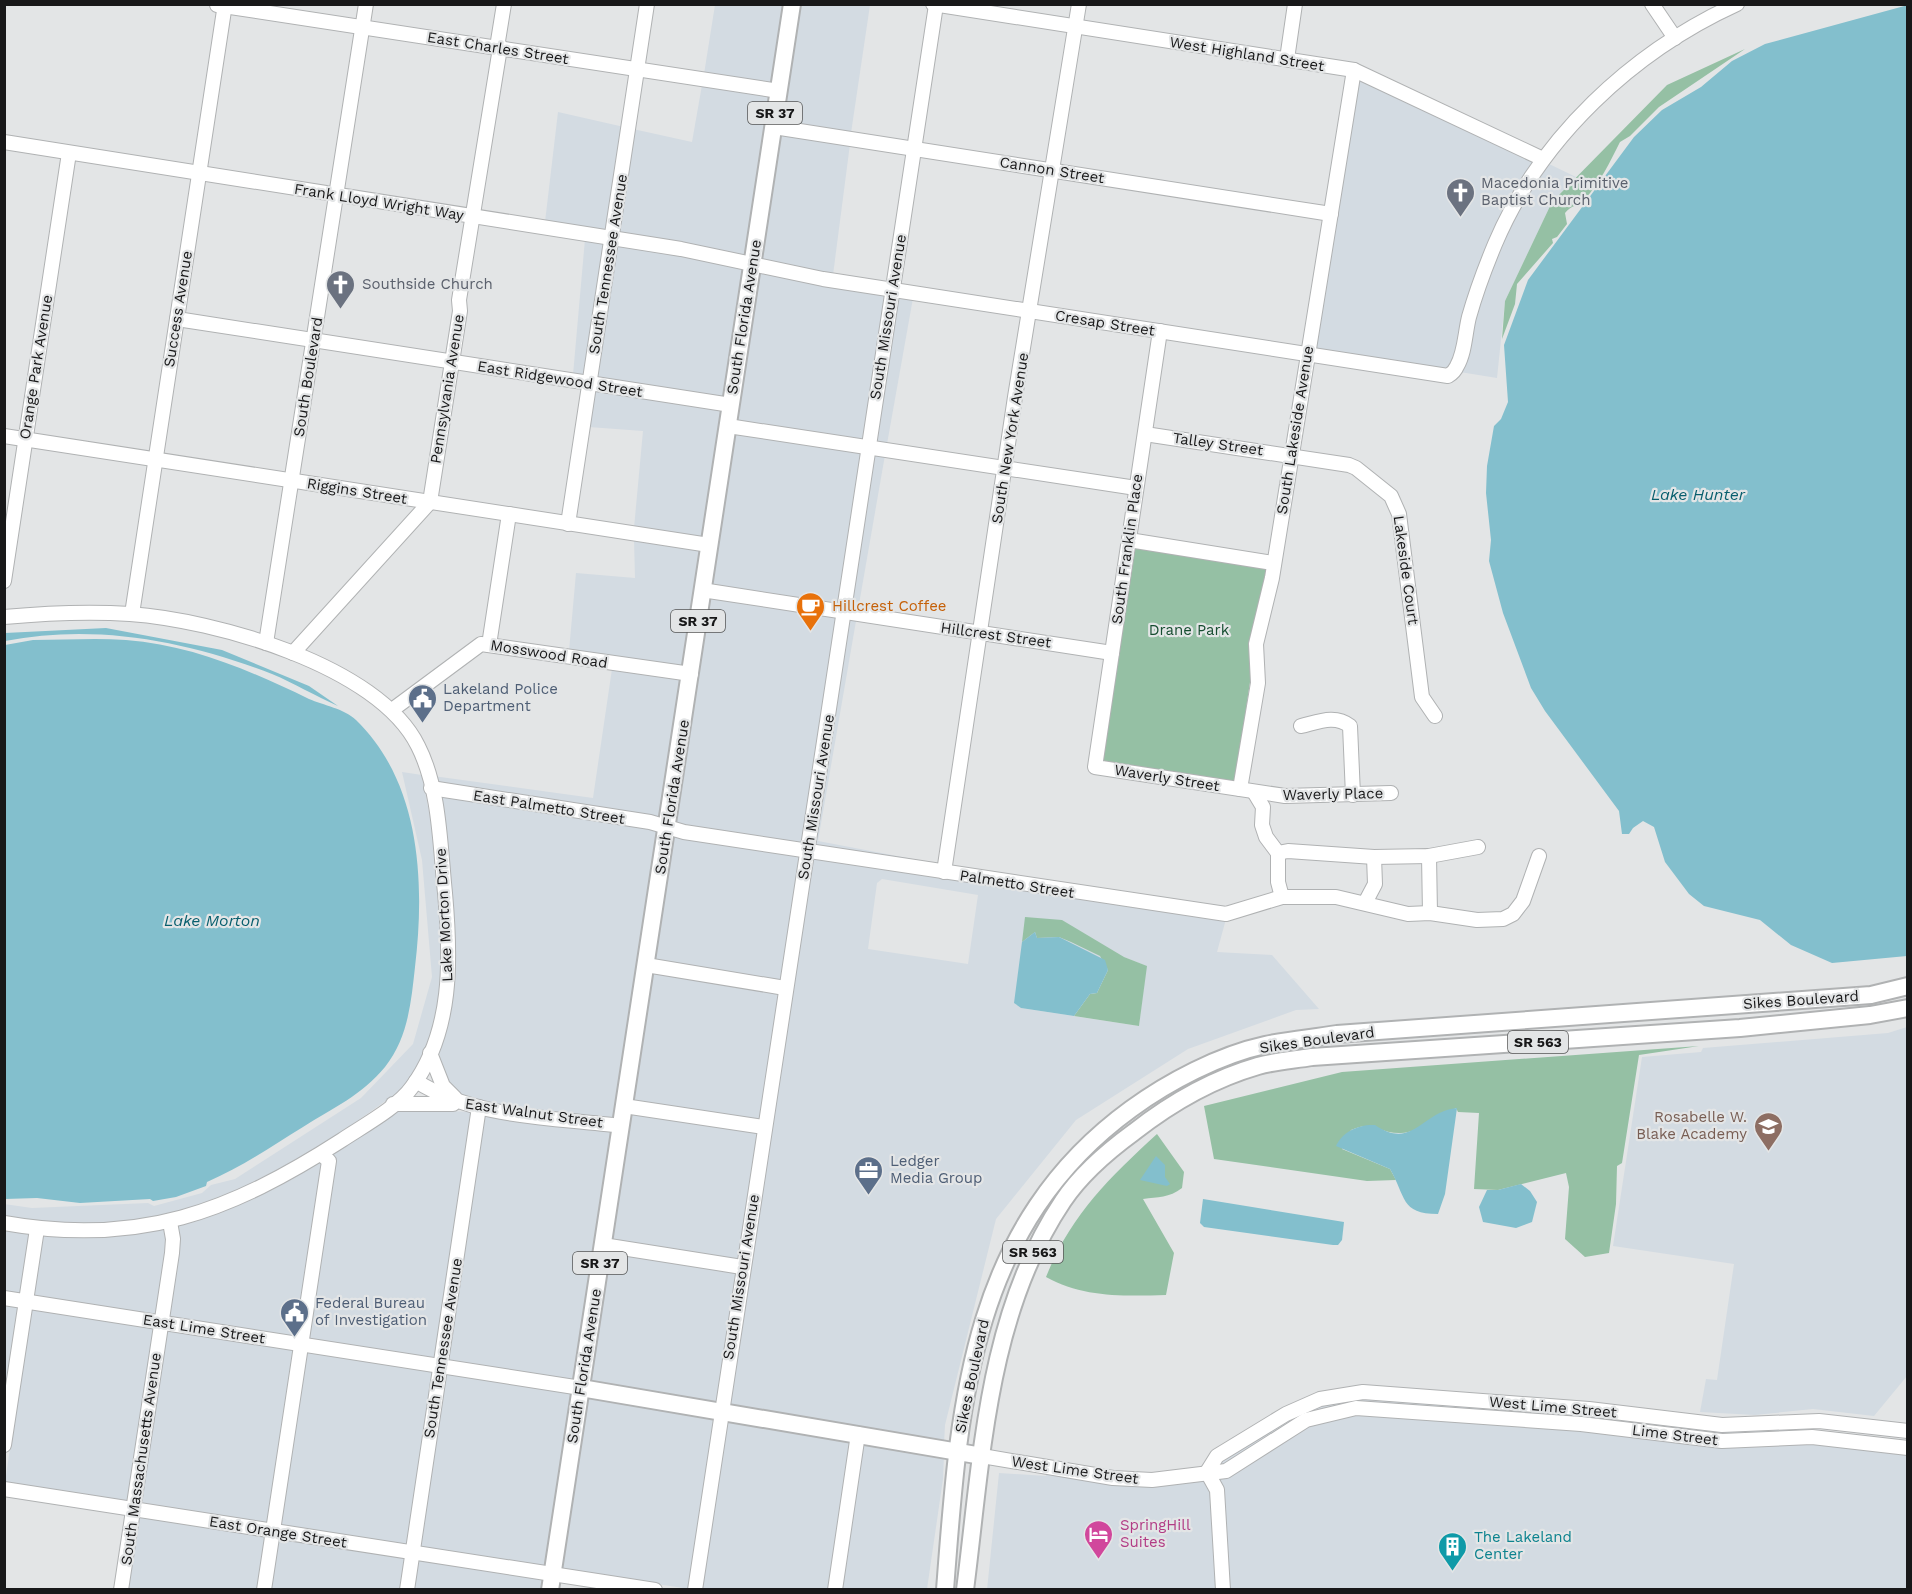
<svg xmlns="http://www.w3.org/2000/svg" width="1912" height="1594" viewBox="0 0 1912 1594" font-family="'Work Sans',sans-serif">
	<rect width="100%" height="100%" fill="#e3e5e6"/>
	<g fill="#d3dbe2" fill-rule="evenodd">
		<path d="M 715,5 L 787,5 L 775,85 L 704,74 Z"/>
		<path d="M 797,5 L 870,5 L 851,133 L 779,122 Z"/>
		<path d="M 1358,76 L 1536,162 L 1455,359 L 1448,370 L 1315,348 Z"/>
		<path d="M 702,85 L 773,96 L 749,258 L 617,233 L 633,129 L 692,142 Z"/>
		<path d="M 558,112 L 624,127 L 608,232 L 545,222 Z"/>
		<path d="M 777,133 L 850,144 L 833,275 L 758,261 Z"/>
		<path d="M 1547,163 L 1576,177 L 1552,202 L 1505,301 L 1497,378 L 1460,372 L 1480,296 L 1513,217 Z"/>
		<path d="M 585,239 L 606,243 L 586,377 L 573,375 Z"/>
		<path d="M 616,244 L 680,254 L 747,269 L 727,399 L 596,379 Z"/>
		<path d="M 756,271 L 886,295 L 865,441 L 733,421 Z"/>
		<path d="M 896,296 L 913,298 L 887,444 L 875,442 Z"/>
		<path d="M 594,390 L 725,409 L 705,539 L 634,528 L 643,431 L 589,427 Z"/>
		<path d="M 732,432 L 863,452 L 840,607 L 708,585 Z"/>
		<path d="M 873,453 L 885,455 L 858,610 L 850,609 Z"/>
		<path d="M 634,539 L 704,550 L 687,668 L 569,651 L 576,573 L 635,578 Z"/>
		<path d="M 706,596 L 839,618 L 803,844 L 685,827 L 673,822 Z"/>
		<path d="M 848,620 L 856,621 L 818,841 L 939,864 L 813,845 Z"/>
		<path d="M 612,669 L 685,679 L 663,819 L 435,783 L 433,776 L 593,798 Z"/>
		<path d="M 402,772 L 422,775 L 435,843 L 441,909 L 442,999 L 428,1044 L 407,1086 L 317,1149 L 241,1192 L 153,1220 L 62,1226 L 5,1217 L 4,1204 L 32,1208 L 148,1203 L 154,1206 L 202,1193 L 211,1185 L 235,1179 L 361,1098 L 413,1044 L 432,977 L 422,860 Z"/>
		<path d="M 437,795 L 662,830 L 617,1120 L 469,1100 L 449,1088 L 442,1070 L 438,1045 L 452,1001 L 454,977 Z"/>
		<path d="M 671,833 L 802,855 L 782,982 L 652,961 Z"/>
		<path d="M 811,856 L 1089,901 L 1226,919 L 1217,952 L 1272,955 L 1319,1009 L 1296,1010 L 1188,1049 L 1076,1120 L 996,1219 L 945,1425 L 944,1444 L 726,1407 ZM 882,879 L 978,895 L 968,964 L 868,949 L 877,883 ZM 1124,957 L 1146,966 L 1139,1026 L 1021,1008 L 1014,1003 Z"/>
		<path d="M 650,972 L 780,993 L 760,1121 L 630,1101 Z"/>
		<path d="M 1907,1027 L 1907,1376 L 1874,1416 L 1813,1409 L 1755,1415 L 1700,1412 L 1706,1379 L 1717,1380 L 1734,1264 L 1613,1246 L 1642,1057 L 1701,1052 L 1703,1048 L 1888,1033 Z"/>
		<path d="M 395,1109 L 473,1112 L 437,1359 L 306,1340 L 329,1154 Z"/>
		<path d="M 628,1112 L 758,1132 L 738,1261 L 608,1241 Z"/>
		<path d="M 483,1113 L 615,1131 L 577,1382 L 446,1361 Z"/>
		<path d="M 320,1160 L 323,1163 L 296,1339 L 167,1317 L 176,1225 L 244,1202 Z"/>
		<path d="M 166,1228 L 168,1240 L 157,1316 L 32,1297 L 41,1235 L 121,1235 Z"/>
		<path d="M 4,1229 L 32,1233 L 22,1296 L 5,1293 Z"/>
		<path d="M 606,1251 L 736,1271 L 716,1405 L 587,1383 Z"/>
		<path d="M 5,1304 L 21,1307 L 5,1416 Z"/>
		<path d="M 30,1308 L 156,1326 L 129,1503 L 5,1483 Z"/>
		<path d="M 165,1328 L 294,1349 L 269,1525 L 139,1504 Z"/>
		<path d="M 304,1351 L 435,1370 L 409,1546 L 278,1527 Z"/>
		<path d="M 445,1372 L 576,1393 L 548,1567 L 418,1547 Z"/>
		<path d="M 585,1394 L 715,1416 L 690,1589 L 557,1569 Z"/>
		<path d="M 1362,1398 L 1615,1417 L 1722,1430 L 1802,1428 L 1823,1432 L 1723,1436 L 1346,1403 L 1304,1415 L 1225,1465 L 1218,1465 L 1220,1460 L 1288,1419 L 1315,1406 Z"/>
		<path d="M 1347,1414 L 1812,1442 L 1907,1453 L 1907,1589 L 1228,1589 L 1216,1476 L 1308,1425 Z"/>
		<path d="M 724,1418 L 853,1438 L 830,1589 L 699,1590 Z"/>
		<path d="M 862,1440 L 944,1455 L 943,1479 L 927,1589 L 840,1590 Z"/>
		<path d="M 1047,1472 L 1204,1478 L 1210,1487 L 1218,1589 L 987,1590 L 999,1473 L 1046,1476 Z"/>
		<path d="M 137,1515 L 267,1536 L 259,1589 L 126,1590 Z"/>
		<path d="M 277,1537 L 407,1556 L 402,1589 L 269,1590 Z"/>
		<path d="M 417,1558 L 546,1578 L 545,1589 L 412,1590 Z"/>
	</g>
	<g fill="#95c0a4">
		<path d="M 1745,49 L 1659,107 L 1630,136 L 1620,142 C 1610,162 1600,183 1584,200 C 1578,207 1572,204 1565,213 L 1567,224 L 1557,237 L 1552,239 L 1553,243 L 1517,284 L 1515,304 L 1502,339 L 1505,301 L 1552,202 L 1667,85 Z"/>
		<path d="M 1133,546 L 1267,568 L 1235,783 L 1103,763 Z"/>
		<path d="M 1025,917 L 1062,920 L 1124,957 L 1147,966 L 1139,1026 L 1074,1016 L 1090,994 L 1097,993 L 1108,970 L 1100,956 L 1071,942 L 1059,937 L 1037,938 L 1035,932 L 1022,942 Z"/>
		<path d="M 1699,1046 L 1639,1055 L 1622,1163 L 1617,1166 L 1616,1204 L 1609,1253 L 1585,1257 L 1565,1239 L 1569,1187 L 1566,1173 L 1498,1190 L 1474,1189 L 1479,1113 L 1458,1112 L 1456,1108 C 1440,1117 1420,1132 1401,1133 C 1378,1134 1375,1119 1351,1130 L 1342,1149 L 1390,1169 L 1396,1180 L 1367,1181 L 1214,1159 L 1204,1106 L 1342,1072 Z"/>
		<path d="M 1157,1134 L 1184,1172 L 1182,1188 C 1169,1198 1158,1197 1143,1199 L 1174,1253 L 1166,1295 C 1125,1296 1083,1298 1046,1277 C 1071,1215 1108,1179 1157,1134 Z"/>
	</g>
	<g fill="#83bfcd">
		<path d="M 1908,5 L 1907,956 L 1832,963 L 1791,945 L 1760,920 L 1704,906 L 1689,894 L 1665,862 L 1654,827 L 1643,821 L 1633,828 L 1629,834 L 1622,834 L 1619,811 L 1545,711 L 1531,688 L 1503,613 L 1489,561 L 1491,540 L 1486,493 L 1487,466 L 1494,426 L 1501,419 L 1508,402 L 1504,345 L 1528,280 L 1634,137 L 1662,110 L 1701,87 L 1732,61 L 1765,44 Z"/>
		<path d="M 106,628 L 222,650 L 309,686 L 338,706 C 315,696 294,683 272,674 C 188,641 95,623 5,641 L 5,633 Z"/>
		<path d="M 33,640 C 64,640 95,638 126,640 C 192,645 251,671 309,699 C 323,705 345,709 356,720 C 421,783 425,883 415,967 C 411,1003 408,1038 385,1067 C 362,1095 333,1108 303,1127 C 272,1146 242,1167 207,1182 L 206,1186 L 176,1197 L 153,1201 L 150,1199 L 80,1203 L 37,1198 L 5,1199 L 5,645 Z"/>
		<path d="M 1035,932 L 1037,938 L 1059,937 L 1105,960 L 1108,970 L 1097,993 L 1090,994 L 1074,1016 L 1021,1008 L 1014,1003 L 1022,942 Z"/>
		<path d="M 1457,1108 L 1445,1194 L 1438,1214 C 1400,1214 1406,1196 1390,1169 L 1336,1146 C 1342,1132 1359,1124 1375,1125 C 1413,1151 1422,1111 1457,1108 Z"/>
		<path d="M 1156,1156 L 1165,1165 L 1165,1177 L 1170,1184 L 1167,1186 L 1140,1180 Z"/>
		<path d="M 1521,1184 L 1530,1191 L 1537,1202 L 1532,1222 L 1516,1228 L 1483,1222 L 1479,1207 L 1487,1190 L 1498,1190 Z"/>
		<path d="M 1203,1199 L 1344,1222 L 1342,1240 L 1338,1245 L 1333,1245 L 1204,1227 L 1200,1223 Z"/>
	</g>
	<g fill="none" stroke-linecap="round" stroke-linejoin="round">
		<defs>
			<g id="minor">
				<path d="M 933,4 L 1354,70 L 1543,159"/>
				<path d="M 1652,4 L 1675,38"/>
				<path d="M 217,5 L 779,91"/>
				<path d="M 1287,59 L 1295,4"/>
				<path d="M 774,127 L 1331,214"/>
				<path d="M 4,142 L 681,249 L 823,279 L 1448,376 C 1453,373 1455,371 1457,366 C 1465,352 1465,333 1469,317 C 1476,292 1485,268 1495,244 C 1540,138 1632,52 1737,4"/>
				<path d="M 177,319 L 731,405"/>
				<path d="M 1160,331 L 1095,767 L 1285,796 L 1391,793"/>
				<path d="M 728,426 L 1136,488"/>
				<path d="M 1145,434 L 1349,465 L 1356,468 L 1391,496 L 1399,514 L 1422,697 L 1435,716"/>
				<path d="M 4,436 L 709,545"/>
				<path d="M 568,524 L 647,4"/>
				<path d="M 1129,540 L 1273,563"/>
				<path d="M 4,581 L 69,153"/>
				<path d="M 702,590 L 1112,653"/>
				<path d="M 132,614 L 225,4"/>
				<path d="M 4,617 C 47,613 88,611 130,614 C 214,620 378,665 418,746 C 440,789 440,846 445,893 C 451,959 453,1031 412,1087 C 398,1107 363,1126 342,1140 C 230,1212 139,1247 4,1223"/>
				<path d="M 266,643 L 366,4"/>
				<path d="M 489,645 L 509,514"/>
				<path d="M 293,653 L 430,502 L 460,311 L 459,300 L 500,48 L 498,41 L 504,4"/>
				<path d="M 392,710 L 481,644 L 691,674"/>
				<path d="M 1301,726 C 1318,722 1335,714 1350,726 L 1353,795"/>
				<path d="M 431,788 L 650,822 L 684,832 L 1226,914 L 1282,897 L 1336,897 L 1408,914 L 1430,913 L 1477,920 L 1503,919 L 1513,914 L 1523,901 L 1539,856"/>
				<path d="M 1240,789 L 1258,683 L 1256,644 L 1272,578 L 1354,70"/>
				<path d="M 1254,792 L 1263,807 L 1262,825 L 1266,837 L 1278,853 L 1278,882 L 1282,897"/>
				<path d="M 1278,853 L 1288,851 L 1374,857 L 1429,856 L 1478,847"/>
				<path d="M 1429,856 L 1430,913"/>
				<path d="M 944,872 L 1015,397 L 1079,4"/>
				<path d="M 1365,903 L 1375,884 L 1374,857"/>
				<path d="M 646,965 L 785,988"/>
				<path d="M 430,1053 L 443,1086 L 455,1098"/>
				<path d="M 416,1081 C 476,1119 552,1117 621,1126"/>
				<path d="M 393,1104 L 453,1104"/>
				<path d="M 624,1106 L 764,1127"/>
				<path d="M 603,1245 L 742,1267"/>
				<path d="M 4,1298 L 581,1388"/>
				<path d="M 4,1445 L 37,1229"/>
				<path d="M 982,1456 L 1113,1478 L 1152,1480 L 1226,1471 L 1306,1420 L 1356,1408 L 1581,1424 L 1722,1441 L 1812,1437 L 1908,1448"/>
				<path d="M 1207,1472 L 1217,1456 L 1286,1414 L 1320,1399 L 1363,1392 L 1589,1409 L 1722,1425 L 1819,1421 L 1908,1431"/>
				<path d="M 1207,1472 L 1217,1490 L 1223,1590"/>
				<path d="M 4,1489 L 655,1590"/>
				<path d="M 121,1590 L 172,1253 L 173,1239 L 170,1222"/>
				<path d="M 264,1590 L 329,1161 L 321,1154"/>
				<path d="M 407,1590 L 479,1107"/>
				<path d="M 695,1590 L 936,5"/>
				<path d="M 835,1590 L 858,1434"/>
			</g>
			<g id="major">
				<path d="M 581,1388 L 982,1456"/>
				<path d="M 550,1590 L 792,4"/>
				<path d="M 945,1590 C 959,1406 969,1227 1131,1109 C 1168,1082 1219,1055 1265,1045 C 1288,1040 1313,1038 1337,1034 L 1871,995 L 1908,986"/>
				<path d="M 965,1590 C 982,1458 987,1314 1063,1201 C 1081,1174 1108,1151 1134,1132 C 1171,1103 1213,1079 1258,1066 C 1275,1061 1294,1060 1312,1057 L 1740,1028 L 1870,1015 L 1908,1008"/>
			</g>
		</defs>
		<use href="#minor" stroke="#b0b2b3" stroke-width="16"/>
		<use href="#major" stroke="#b0b2b3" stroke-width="20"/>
		<use href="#minor" stroke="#fff" stroke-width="14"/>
		<use href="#major" stroke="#fff" stroke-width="16"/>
	</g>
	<defs>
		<symbol id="church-pin" viewBox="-11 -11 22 30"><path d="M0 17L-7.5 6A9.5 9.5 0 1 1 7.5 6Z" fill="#6b7280" stroke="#e3e5e6"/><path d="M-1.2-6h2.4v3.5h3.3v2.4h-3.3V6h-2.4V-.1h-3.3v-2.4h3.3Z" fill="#fff"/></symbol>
		<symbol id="cafe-pin" viewBox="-11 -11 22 30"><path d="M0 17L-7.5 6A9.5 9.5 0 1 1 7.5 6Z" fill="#e8710a" stroke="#e3e5e6"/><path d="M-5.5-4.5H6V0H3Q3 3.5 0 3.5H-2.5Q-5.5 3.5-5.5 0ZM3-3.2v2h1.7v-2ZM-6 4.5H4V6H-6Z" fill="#fff"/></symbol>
		<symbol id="civic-pin" viewBox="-11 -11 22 30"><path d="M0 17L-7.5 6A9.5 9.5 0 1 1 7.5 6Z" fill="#5c6f8a" stroke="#e3e5e6"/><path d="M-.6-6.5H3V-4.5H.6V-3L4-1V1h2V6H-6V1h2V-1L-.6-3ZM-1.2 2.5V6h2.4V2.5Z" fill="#fff"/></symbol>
		<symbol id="school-pin" viewBox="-11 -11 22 30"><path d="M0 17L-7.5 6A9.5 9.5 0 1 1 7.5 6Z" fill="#8d6e63" stroke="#e3e5e6"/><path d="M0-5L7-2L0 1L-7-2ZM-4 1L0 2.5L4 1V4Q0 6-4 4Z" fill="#fff"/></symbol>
		<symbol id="office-pin" viewBox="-11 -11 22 30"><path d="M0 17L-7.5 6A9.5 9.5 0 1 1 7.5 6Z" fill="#5c6f8a" stroke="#e3e5e6"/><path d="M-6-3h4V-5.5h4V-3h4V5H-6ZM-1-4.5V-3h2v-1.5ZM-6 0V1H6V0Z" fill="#fff"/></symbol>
		<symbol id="hotel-pin" viewBox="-11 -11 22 30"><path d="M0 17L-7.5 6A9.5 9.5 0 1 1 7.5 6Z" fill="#d1479c" stroke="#e3e5e6"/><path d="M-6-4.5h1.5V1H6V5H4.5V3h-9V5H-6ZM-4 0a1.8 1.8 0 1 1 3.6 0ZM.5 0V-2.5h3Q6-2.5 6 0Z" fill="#fff"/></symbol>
		<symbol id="building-pin" viewBox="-11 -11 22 30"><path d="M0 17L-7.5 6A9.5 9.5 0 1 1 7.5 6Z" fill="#0f9aa8" stroke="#e3e5e6"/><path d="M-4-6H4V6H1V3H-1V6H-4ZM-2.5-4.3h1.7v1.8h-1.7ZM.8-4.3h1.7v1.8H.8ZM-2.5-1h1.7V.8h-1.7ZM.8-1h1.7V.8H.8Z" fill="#fff"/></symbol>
	</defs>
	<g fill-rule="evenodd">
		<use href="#church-pin" x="1444" y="176" width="33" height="45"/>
		<use href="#church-pin" x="324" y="268" width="33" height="45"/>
		<use href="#cafe-pin" x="794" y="590" width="33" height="45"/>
		<use href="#civic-pin" x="406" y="682" width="33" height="45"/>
		<use href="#school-pin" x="1752" y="1110" width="33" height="45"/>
		<use href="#office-pin" x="852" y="1154" width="33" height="45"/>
		<use href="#civic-pin" x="278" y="1296" width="33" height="45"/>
		<use href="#hotel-pin" x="1082" y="1518" width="33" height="45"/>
		<use href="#building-pin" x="1436" y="1530" width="33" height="45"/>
	</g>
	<g text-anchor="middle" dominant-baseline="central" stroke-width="4.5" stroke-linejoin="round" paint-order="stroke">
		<g fill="#e3e5e6" stroke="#555656" stroke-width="1.5">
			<rect x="748" y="102" width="54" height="22" rx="4.5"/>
			<rect x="671" y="610" width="54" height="22" rx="4.5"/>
			<rect x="1508" y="1031" width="60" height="22" rx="4.5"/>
			<rect x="1003" y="1241" width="60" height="22" rx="4.5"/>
			<rect x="573" y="1252" width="54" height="22" rx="4.5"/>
		</g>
		<g font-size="14" font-weight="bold" fill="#181819">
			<text x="775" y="113">SR 37</text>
			<text x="698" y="621">SR 37</text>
			<text x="1538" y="1042">SR 563</text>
			<text x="1033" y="1252">SR 563</text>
			<text x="600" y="1263">SR 37</text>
		</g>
		<g font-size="15" fill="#181819" stroke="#e3e5e6">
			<text transform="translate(498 48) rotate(9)">East Charles Street</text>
			<text transform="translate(1247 54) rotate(9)">West Highland Street</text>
			<text transform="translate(1052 170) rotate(9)">Cannon Street</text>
			<text transform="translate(379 202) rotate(9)">Frank Lloyd Wright Way</text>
			<text transform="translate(608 264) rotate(-81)">South Tennessee Avenue</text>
			<text transform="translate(178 309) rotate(-81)">Success Avenue</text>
			<text transform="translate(744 317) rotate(-81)">South Florida Avenue</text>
			<text transform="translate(888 317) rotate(-81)">South Missouri Avenue</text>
			<text transform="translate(1105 323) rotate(9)">Cresap Street</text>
			<text transform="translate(36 367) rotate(-81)">Orange Park Avenue</text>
			<text transform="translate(308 377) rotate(-81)">South Boulevard</text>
			<text transform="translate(560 379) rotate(9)">East Ridgewood Street</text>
			<text transform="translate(447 389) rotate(-81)">Pennsylvania Avenue</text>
			<text transform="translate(1295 430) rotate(-81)">South Lakeside Avenue</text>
			<text transform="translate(1010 438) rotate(-81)">South New York Avenue</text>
			<text transform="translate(1218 444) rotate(8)">Talley Street</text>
			<text transform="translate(357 491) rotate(9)">Riggins Street</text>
			<text transform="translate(1127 549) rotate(-82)">South Franklin Place</text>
			<text transform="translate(1406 570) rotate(82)">Lakeside Court</text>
			<text transform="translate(996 635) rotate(8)">Hillcrest Street</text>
			<text transform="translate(549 654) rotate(9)">Mosswood Road</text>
			<text transform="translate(1167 778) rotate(9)">Waverly Street</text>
			<text transform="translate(1333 794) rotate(-1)">Waverly Place</text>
			<text transform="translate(672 797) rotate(-81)">South Florida Avenue</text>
			<text transform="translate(816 797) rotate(-81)">South Missouri Avenue</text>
			<text transform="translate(549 807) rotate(9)">East Palmetto Street</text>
			<text transform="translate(1017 884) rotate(9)">Palmetto Street</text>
			<text transform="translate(444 915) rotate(-93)">Lake Morton Drive</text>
			<text transform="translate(1801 1000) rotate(-4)">Sikes Boulevard</text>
			<text transform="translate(1317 1040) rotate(-8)">Sikes Boulevard</text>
			<text transform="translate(534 1113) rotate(8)">East Walnut Street</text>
			<text transform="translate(741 1277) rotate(-81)">South Missouri Avenue</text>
			<text transform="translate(204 1329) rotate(9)">East Lime Street</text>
			<text transform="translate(443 1348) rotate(-81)">South Tennessee Avenue</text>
			<text transform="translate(584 1366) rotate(-81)">South Florida Avenue</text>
			<text transform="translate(972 1376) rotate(-78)">Sikes Boulevard</text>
			<text transform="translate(1553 1407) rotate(5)">West Lime Street</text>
			<text transform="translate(1675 1435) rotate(7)">Lime Street</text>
			<text transform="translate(141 1459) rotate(-82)">South Massachusetts Avenue</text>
			<text transform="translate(1075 1470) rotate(8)">West Lime Street</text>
			<text transform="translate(278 1532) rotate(9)">East Orange Street</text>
		</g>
		<g font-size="15" fill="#5b616d" stroke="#e3e5e6" text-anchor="start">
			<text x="1481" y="183">Macedonia Primitive<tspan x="1481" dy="17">Baptist Church</tspan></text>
			<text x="362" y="284">Southside Church</text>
		</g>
		<g font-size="15" fill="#c56008" stroke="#e3e5e6" text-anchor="start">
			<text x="832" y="606">Hillcrest Coffee</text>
		</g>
		<g font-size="15" fill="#164d30" stroke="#e3e5e6">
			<text x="1189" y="630">Drane Park</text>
		</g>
		<g font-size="15" fill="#4e5e75" stroke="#e3e5e6" text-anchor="start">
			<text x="443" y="689">Lakeland Police<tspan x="443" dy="17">Department</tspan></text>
			<text x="890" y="1161">Ledger<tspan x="890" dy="17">Media Group</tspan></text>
			<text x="315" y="1303">Federal Bureau<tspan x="315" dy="17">of Investigation</tspan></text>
		</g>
		<g font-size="15" fill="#785e54" stroke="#e3e5e6" text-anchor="end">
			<text x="1747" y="1117">Rosabelle W.<tspan x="1747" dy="17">Blake Academy</tspan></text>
		</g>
		<g font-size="15" fill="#b23c85" stroke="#e3e5e6" text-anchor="start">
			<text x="1120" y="1525">SpringHill<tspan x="1120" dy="17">Suites</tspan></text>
		</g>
		<g font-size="15" fill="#0d838f" stroke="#e3e5e6" text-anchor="start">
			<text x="1474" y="1537">The Lakeland<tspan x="1474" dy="17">Center</tspan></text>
		</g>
		<g font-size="16" font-style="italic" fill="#075e6d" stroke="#e3e5e6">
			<text x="1698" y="494">Lake Hunter</text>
			<text x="212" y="920">Lake Morton</text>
		</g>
	</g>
	<rect width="1912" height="1594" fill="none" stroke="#181819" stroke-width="12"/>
</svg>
